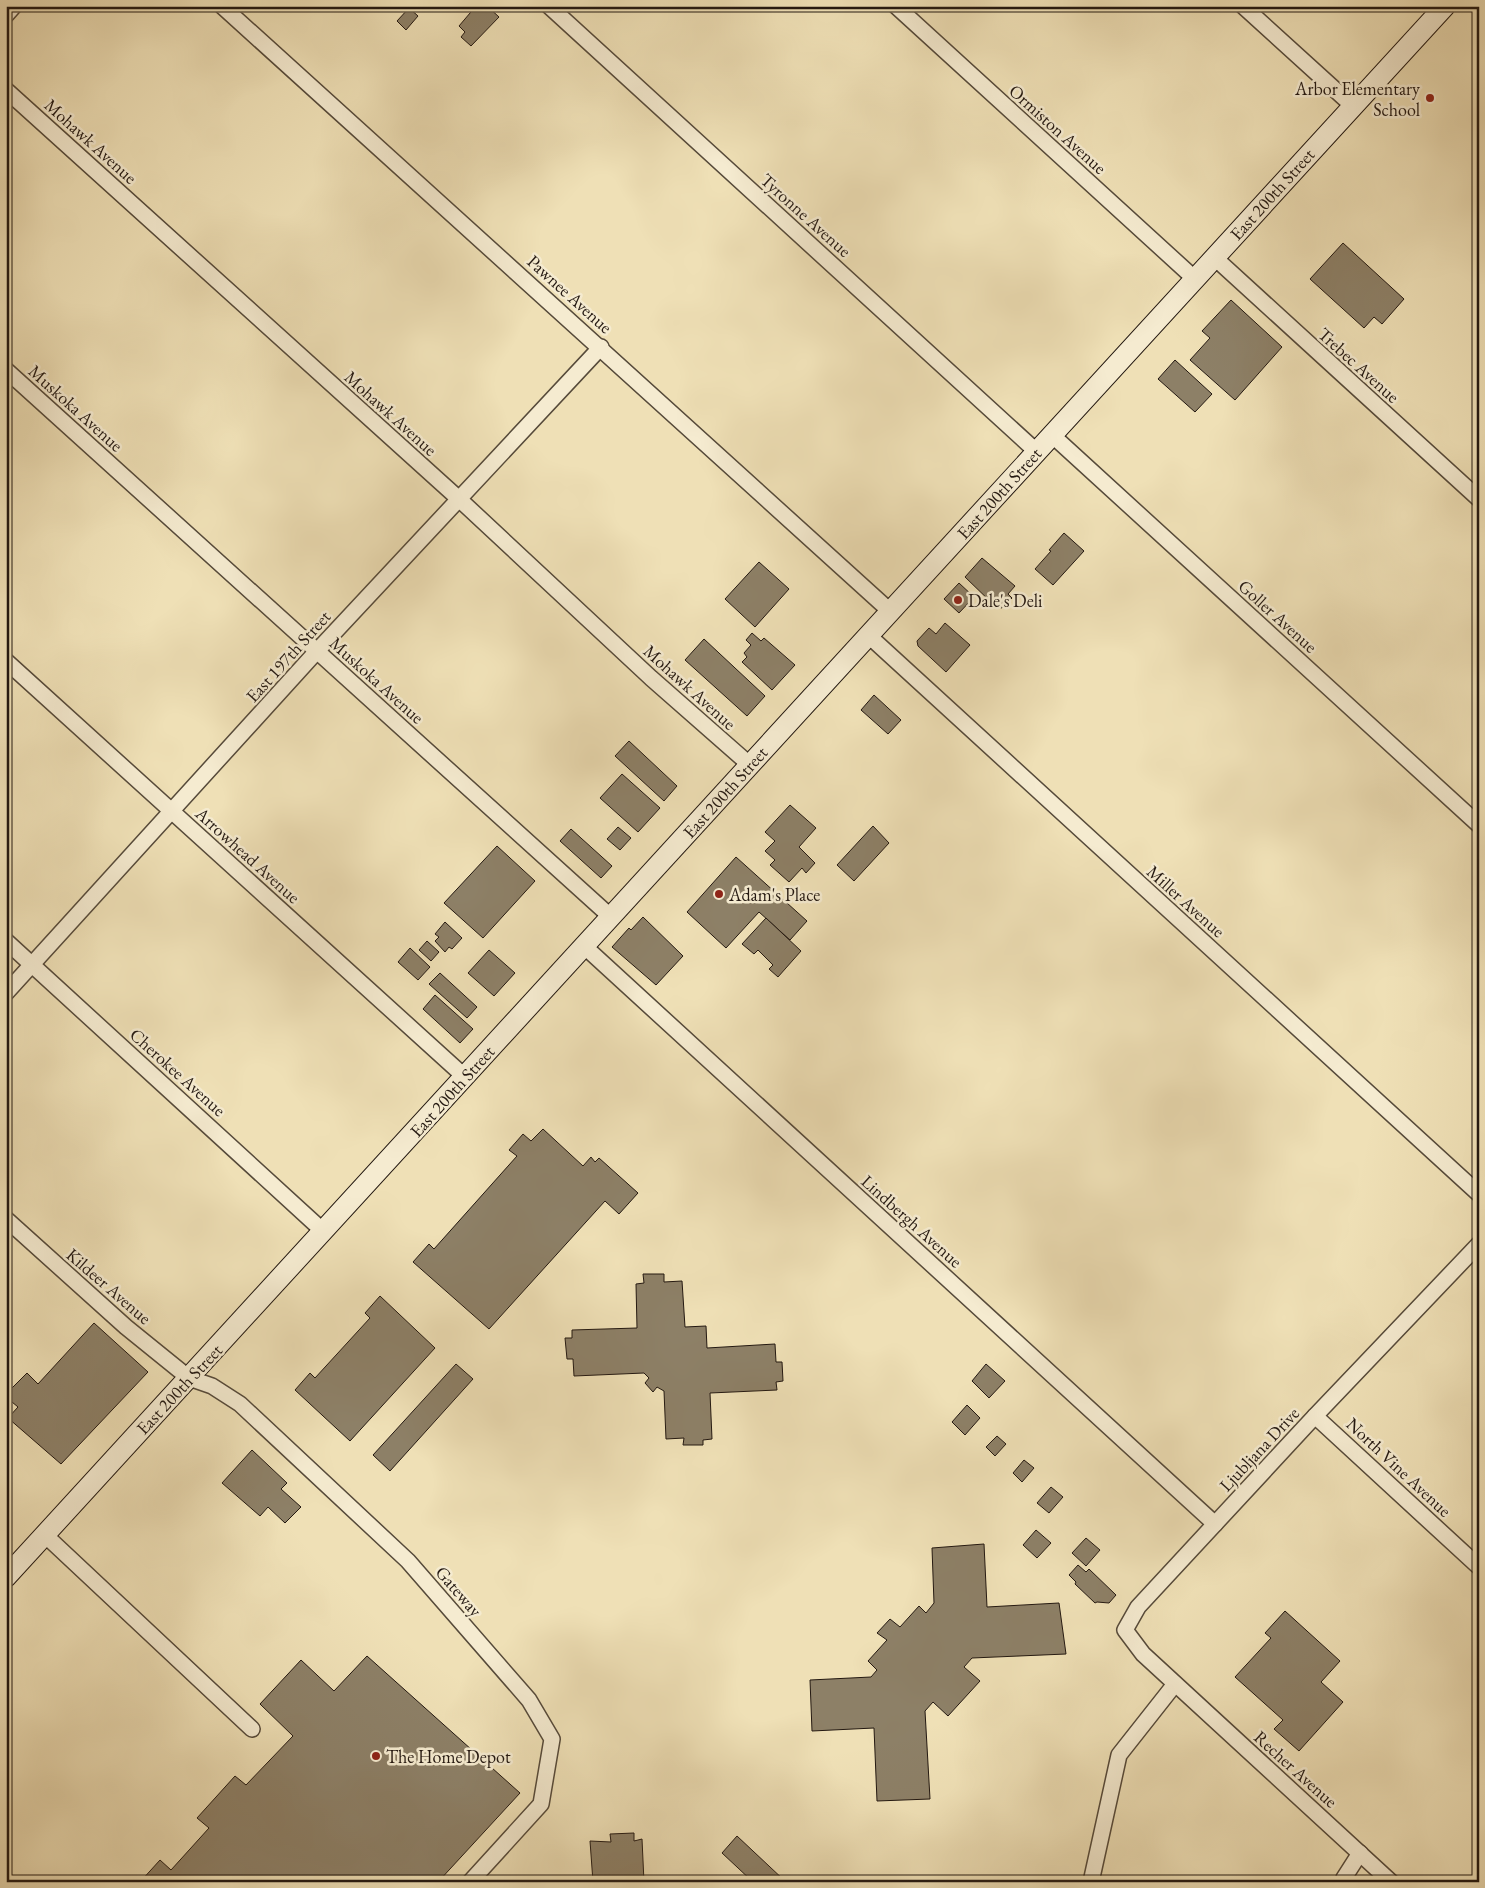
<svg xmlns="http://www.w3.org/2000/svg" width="1485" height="1888" viewBox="0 0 1485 1888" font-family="'EB Garamond',serif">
	<rect width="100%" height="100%" fill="#efe0b6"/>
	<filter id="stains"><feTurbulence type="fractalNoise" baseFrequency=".004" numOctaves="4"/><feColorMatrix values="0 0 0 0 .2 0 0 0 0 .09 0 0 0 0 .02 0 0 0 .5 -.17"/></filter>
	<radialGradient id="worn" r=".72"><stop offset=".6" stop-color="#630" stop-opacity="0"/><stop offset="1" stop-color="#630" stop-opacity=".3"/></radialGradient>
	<g fill="#8d8067" stroke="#231811">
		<path d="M 476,6 L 487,6 L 499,17 L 471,46 L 461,37 L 465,32 L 459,26 Z"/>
		<path d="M 409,8 L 418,16 L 406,30 L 397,21 Z"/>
		<path d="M 1343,243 L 1404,299 L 1382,324 L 1374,317 L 1364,328 L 1310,279 Z"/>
		<path d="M 1231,300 L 1282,347 L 1235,400 L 1190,360 L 1210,338 L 1202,331 Z"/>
		<path d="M 1175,360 L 1212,394 L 1195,412 L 1158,379 Z"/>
		<path d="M 1064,533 L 1084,551 L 1053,585 L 1035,569 L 1051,551 L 1049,550 Z"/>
		<path d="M 982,558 L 1015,586 L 1008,594 L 1012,598 L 1002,608 L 995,606 L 965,577 Z"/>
		<path d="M 759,562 L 789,589 L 755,627 L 725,599 Z"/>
		<path d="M 959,583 L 974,597 L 959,613 L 944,599 Z"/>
		<path d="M 945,623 L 970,645 L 946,672 L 918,646 L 917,641 L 929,628 L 936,634 Z"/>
		<path d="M 752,633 L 761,641 L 764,638 L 795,665 L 772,690 L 742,662 L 747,657 L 744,653 L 751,645 L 746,640 Z"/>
		<path d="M 704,639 L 765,696 L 747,716 L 685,660 Z"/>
		<path d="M 874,695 L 901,720 L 888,734 L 861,710 Z"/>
		<path d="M 629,741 L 677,786 L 664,801 L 615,756 Z"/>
		<path d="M 622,774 L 660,808 L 638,832 L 600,798 Z"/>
		<path d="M 790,805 L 816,828 L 799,847 L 815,863 L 806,873 L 802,868 L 789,882 L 770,865 L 775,860 L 765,851 L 775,841 L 765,832 Z"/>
		<path d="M 873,826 L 889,843 L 854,881 L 837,865 Z"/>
		<path d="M 618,827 L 631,838 L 620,850 L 607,839 Z"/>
		<path d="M 571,829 L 612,866 L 601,878 L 560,841 Z"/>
		<path d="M 497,846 L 535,881 L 483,938 L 444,903 Z"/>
		<path d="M 736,857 L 807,921 L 790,940 L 759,912 L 726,948 L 687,912 Z"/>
		<path d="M 643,917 L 683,956 L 656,985 L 612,947 L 629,928 L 631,930 Z"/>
		<path d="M 766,918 L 801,951 L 778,977 L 769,969 L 773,965 L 758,950 L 754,954 L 742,944 Z"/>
		<path d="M 445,922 L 462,938 L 452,949 L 449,947 L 445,952 L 435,941 L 439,937 L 435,934 Z"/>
		<path d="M 427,941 L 439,952 L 431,961 L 419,950 Z"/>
		<path d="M 410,948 L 430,967 L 418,980 L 398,962 Z"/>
		<path d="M 489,950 L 515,973 L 494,996 L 468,973 Z"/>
		<path d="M 440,973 L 477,1007 L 467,1018 L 429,984 Z"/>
		<path d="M 435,995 L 473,1029 L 460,1043 L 423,1009 Z"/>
		<path d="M 543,1129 L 583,1166 L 591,1157 L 595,1162 L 599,1158 L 638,1193 L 619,1214 L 605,1201 L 489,1329 L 413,1262 L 429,1244 L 434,1249 L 517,1156 L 509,1150 L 523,1134 L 531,1141 Z"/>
		<path d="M 643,1274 L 664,1274 L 664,1282 L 682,1281 L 685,1327 L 706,1326 L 707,1348 L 775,1344 L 776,1362 L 782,1362 L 783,1381 L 776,1382 L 777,1390 L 710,1393 L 712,1439 L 703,1440 L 703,1445 L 683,1445 L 684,1438 L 666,1439 L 664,1391 L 657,1387 L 653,1392 L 645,1383 L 649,1378 L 644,1373 L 574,1376 L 573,1359 L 567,1359 L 565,1338 L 572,1338 L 572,1330 L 637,1328 L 636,1284 L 644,1283 Z"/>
		<path d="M 380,1296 L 435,1348 L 350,1441 L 295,1390 L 310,1373 L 315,1378 L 370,1318 L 365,1313 Z"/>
		<path d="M 94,1323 L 148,1372 L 61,1464 L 8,1418 L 18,1407 L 6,1397 L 6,1394 L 27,1373 L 38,1384 Z"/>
		<path d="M 456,1364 L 473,1379 L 390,1471 L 373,1455 Z"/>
		<path d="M 986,1364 L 1005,1381 L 989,1398 L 972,1381 Z"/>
		<path d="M 967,1405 L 980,1418 L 965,1435 L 952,1422 Z"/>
		<path d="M 997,1436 L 1006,1444 L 995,1456 L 986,1447 Z"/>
		<path d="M 252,1450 L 287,1483 L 281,1489 L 301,1507 L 285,1523 L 268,1507 L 260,1516 L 222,1483 Z"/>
		<path d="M 1024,1460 L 1034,1468 L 1022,1482 L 1013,1473 Z"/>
		<path d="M 1051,1487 L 1063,1497 L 1049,1513 L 1037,1503 Z"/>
		<path d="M 1036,1530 L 1051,1543 L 1037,1558 L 1023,1545 Z"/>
		<path d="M 1086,1538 L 1100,1550 L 1086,1566 L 1072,1553 Z"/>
		<path d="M 984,1544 L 987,1607 L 1059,1603 L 1066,1654 L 972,1658 L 964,1667 L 980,1681 L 948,1716 L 933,1702 L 925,1711 L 930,1799 L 877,1801 L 874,1728 L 812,1731 L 810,1680 L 871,1677 L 877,1670 L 868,1661 L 887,1640 L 877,1633 L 890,1619 L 900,1627 L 919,1606 L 926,1613 L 934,1603 L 932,1548 Z"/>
		<path d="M 1078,1565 L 1086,1572 L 1089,1569 L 1116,1595 L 1109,1603 L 1097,1602 L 1095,1603 L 1075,1584 L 1076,1582 L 1069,1575 Z"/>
		<path d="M 1285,1611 L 1340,1661 L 1321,1682 L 1343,1702 L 1299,1751 L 1274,1729 L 1283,1720 L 1235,1677 L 1271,1638 L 1265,1633 Z"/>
		<path d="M 367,1656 L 520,1793 L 438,1882 L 140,1882 L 160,1860 L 171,1870 L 209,1828 L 197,1818 L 235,1776 L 246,1785 L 293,1736 L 260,1704 L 301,1660 L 334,1691 Z"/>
		<path d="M 634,1833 L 634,1841 L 642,1839 L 644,1882 L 593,1882 L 590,1841 L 611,1842 L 610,1834 Z"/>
		<path d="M 737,1836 L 786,1882 L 753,1882 L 722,1853 Z"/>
	</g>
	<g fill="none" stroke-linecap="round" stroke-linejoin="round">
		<defs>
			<g id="street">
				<path d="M 222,6 L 891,612"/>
				<path d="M 549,6 L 1037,452"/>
				<path d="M 896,6 L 1195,279"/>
				<path d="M 1243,6 L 1353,106"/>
				<path d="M 6,15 L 14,6"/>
				<path d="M 6,90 L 459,499 L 651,678 L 750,765"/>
				<path d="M 1215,258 L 1479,499"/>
				<path d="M 6,370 L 611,917"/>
				<path d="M 1052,435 L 1479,825"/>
				<path d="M 868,635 L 1479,1194"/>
				<path d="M 6,661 L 465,1077"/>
				<path d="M 6,941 L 323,1231"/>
				<path d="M 584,946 L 1215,1524"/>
				<path d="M 6,993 L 317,651 L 601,347"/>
				<path d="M 6,1219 L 126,1327 L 189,1378 L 212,1386 L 240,1404 L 408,1561 L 529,1700 L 552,1739 L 541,1804 L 470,1882"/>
				<path d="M 1315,1416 L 1479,1567"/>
				<path d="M 45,1535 L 252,1729"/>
				<path d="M 1091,1882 L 1119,1755 L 1175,1684"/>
				<path d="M 1343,1882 L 1344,1878 L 1360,1853"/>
				<path d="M 1391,1882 L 1143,1654 L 1125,1630 L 1138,1607 L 1315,1416 L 1479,1244"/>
			</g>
			<path id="secondary" d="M 6,1577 L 1445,6"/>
		</defs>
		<use href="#street" stroke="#564a3a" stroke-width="18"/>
		<use href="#secondary" stroke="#231811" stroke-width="22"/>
		<use href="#street" stroke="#f5ebd0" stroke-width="15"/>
		<use href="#secondary" stroke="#f5ebd0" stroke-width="20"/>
	</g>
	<g fill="#8f2418" stroke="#f5ebd0" stroke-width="2">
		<circle cx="1430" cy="98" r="5"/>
		<circle cx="958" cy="600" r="5"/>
		<circle cx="719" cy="894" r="5"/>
		<circle cx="376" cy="1756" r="5"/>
	</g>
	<g text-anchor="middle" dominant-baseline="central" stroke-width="5" stroke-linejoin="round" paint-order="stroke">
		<g font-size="18" fill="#231811" stroke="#f5ebd0" text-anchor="start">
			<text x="1420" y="88" text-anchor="end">Arbor Elementary<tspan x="1420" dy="21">School</tspan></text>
			<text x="968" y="600">Dale's Deli</text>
			<text x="729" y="894">Adam's Place</text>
			<text x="386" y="1756">The Home Depot</text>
		</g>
		<g font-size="18" fill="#231811" stroke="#f5ebd0">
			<text transform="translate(1058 129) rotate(42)">Ormiston Avenue</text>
			<text transform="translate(91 141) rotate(42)">Mohawk Avenue</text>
			<text transform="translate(1272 194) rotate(-48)">East 200th Street</text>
			<text transform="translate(806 215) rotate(42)">Tyronne Avenue</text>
			<text transform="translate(570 294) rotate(42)">Pawnee Avenue</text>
			<text transform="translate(1359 365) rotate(42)">Trebec Avenue</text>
			<text transform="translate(76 408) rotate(42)">Muskoka Avenue</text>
			<text transform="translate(391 413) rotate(42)">Mohawk Avenue</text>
			<text transform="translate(999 493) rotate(-48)">East 200th Street</text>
			<text transform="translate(1278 616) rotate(42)">Goller Avenue</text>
			<text transform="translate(288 656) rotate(-48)">East 197th Street</text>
			<text transform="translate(377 680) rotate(42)">Muskoka Avenue</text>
			<text transform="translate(690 687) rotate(42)">Mohawk Avenue</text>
			<text transform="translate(725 792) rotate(-48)">East 200th Street</text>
			<text transform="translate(248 855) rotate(42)">Arrowhead Avenue</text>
			<text transform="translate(1186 901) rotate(42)">Miller Avenue</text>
			<text transform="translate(178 1072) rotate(42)">Cherokee Avenue</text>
			<text transform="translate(452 1091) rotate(-48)">East 200th Street</text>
			<text transform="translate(912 1221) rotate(42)">Lindbergh Avenue</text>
			<text transform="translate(109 1286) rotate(41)">Kildeer Avenue</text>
			<text transform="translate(179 1389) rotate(-47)">East 200th Street</text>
			<text transform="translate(1259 1449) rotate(-47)">Ljubljana Drive</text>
			<text transform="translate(1399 1467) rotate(43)">North Vine Avenue</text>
			<text transform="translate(459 1591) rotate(49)">Gateway</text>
			<text transform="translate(1296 1769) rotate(42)">Recher Avenue</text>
		</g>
	</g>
	<rect width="1485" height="1888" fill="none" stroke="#efe0b6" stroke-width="25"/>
	<rect x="8" y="8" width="1470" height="1873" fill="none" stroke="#231811" stroke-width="2.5"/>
	<rect x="12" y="12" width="1460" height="1863" fill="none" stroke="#231811"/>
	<rect width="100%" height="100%" filter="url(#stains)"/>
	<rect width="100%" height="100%" fill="url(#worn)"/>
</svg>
